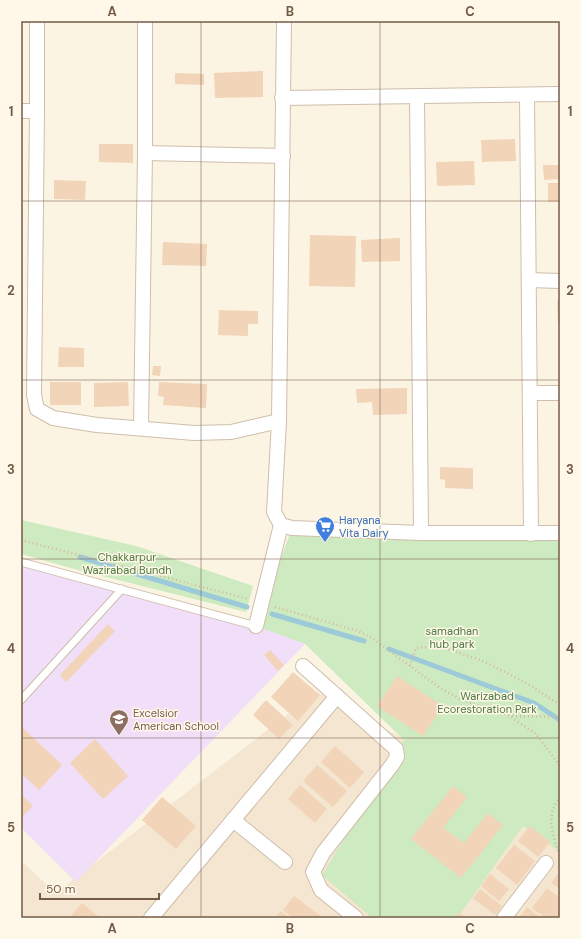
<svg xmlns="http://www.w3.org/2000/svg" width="581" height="939" viewBox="0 0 581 939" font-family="'DM Sans',sans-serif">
	<rect width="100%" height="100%" fill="#fcf4e2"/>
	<path fill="#f4e6d0" d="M 317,692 L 560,823 L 560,918 L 21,918 L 21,861 L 56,893 Z"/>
	<path fill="#f1def8" d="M 21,557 L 123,586 L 122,589 L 256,625 L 305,644 L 76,882 L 21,828 Z"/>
	<g fill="#ceeac0">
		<path d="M 21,520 L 136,546 L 253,586 L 246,612 L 78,570 L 21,554 Z"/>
		<path d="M 292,528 L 560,531 L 560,852 L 523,826 L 457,918 L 372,918 L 322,875 L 404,740 L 305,644 L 256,626 Z"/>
	</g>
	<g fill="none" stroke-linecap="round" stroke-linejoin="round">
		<g stroke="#9ccad8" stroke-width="5">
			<path d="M 80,557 L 247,607"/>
			<path d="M 272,614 L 364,641"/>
			<path d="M 389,649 L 534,703 L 560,720"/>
		</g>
	</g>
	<g fill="#f2d4b9">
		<path d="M 263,71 L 263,97 L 215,98 L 214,73 Z"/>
		<path d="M 175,73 L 204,74 L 204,85 L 175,84 Z"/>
		<path d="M 515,139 L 516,161 L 482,162 L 481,140 Z"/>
		<path d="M 99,144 L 133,144 L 133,163 L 99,162 Z"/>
		<path d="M 474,161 L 475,185 L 437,186 L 436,162 Z"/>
		<path d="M 543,165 L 560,165 L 560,179 L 544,180 Z"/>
		<path d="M 54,180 L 86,181 L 85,200 L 54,199 Z"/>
		<rect x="548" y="183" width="12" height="19"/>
		<path d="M 310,235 L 356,236 L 355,287 L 309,286 Z"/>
		<path d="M 400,238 L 400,261 L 362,262 L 361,240 Z"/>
		<path d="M 163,242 L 207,244 L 206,266 L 162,265 Z"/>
		<path d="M 557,301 L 560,301 L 560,325 L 558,325 Z"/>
		<path d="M 219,310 L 258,311 L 258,324 L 248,324 L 248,336 L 218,335 Z"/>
		<path d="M 59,347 L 84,348 L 84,367 L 58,367 Z"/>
		<path d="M 153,366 L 161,366 L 160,376 L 152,375 Z"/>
		<rect x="50" y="382" width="31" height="23"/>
		<path d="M 128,382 L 129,406 L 94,407 L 94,383 Z"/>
		<path d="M 159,382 L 207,384 L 206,408 L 163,405 L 164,397 L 158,396 Z"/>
		<path d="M 407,388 L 407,414 L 373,415 L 372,402 L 357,403 L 356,389 Z"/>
		<path d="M 440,467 L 473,468 L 473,489 L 445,488 L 445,480 L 440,479 Z"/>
		<path d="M 108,624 L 115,631 L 66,682 L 60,675 Z"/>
		<path d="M 270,650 L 284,665 L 278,671 L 264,655 Z"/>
		<path d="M 293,672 L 320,695 L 298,721 L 271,697 Z"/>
		<path d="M 397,676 L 443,706 L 423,736 L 377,706 Z"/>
		<path d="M 266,700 L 293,725 L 279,739 L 253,715 Z"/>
		<path d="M 21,726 L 62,765 L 39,790 L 21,773 Z"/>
		<path d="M 95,739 L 128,776 L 103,799 L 70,763 Z"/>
		<path d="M 335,746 L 364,772 L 350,788 L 321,762 Z"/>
		<path d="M 317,765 L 347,791 L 333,807 L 303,781 Z"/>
		<path d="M 300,785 L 327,809 L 315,823 L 288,799 Z"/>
		<path d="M 453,786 L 467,797 L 443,828 L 464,843 L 488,813 L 503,825 L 461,878 L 411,839 Z"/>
		<path d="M 21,794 L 33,806 L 21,818 Z"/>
		<path d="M 162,797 L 196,826 L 176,849 L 142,820 Z"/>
		<path d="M 530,826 L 550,842 L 538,857 L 518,841 Z"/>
		<path d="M 514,845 L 535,861 L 517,885 L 496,868 Z"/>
		<path d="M 560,871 L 560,889 L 551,883 Z"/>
		<path d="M 490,874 L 509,889 L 499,901 L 481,886 Z"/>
		<path d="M 547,888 L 560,898 L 560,918 L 545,918 L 532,908 Z"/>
		<path d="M 480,889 L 502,906 L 495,915 L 473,898 Z"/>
		<path d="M 294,896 L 323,918 L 293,918 L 283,910 Z"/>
		<path d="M 82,903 L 100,918 L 71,918 L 70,917 Z"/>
		<path d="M 527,907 L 541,918 L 519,918 Z"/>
		<path d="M 281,911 L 290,918 L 276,918 Z"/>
		<path d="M 459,912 L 466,918 L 454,918 Z"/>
	</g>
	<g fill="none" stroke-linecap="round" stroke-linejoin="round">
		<defs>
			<g id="lane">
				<path d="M 21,562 L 256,626"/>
				<path d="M 21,700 L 122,589"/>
			</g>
			<g id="street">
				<path d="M 37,21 L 37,111 L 34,395 L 37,409 L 53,418 L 97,425 L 194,433 L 231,432 L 279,421"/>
				<path d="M 284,21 L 279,421 L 274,512 L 281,525 L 292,528 L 421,533 L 560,533"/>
				<path d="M 527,95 L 531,534"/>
				<path d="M 417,96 L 421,533"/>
				<path d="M 282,98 L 560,94"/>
				<path d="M 21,111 L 37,111"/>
				<path d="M 145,153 L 283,156"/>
				<path d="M 529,280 L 560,281"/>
				<path d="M 530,393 L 560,393"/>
				<path d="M 141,428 L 145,153 L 145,21"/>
				<path d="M 256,626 L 281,525"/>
				<path d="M 303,666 L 396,749 L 397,757 L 392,765 L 323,853 L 313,872 L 321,890 L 356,918"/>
				<path d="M 233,820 L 285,862"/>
				<path d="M 151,918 L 337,696"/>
				<path d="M 504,918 L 546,863"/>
			</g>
		</defs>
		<use href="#lane" stroke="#cfbeab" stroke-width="9"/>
		<use href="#street" stroke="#cfbeab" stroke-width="16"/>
		<g stroke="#d6b79c" stroke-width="2.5" stroke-dasharray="1 3" stroke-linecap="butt">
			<path d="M 21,540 L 249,599"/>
			<path d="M 275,607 L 358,631 L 372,638 L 440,688 L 462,700 L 492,711 L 514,716 L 560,717"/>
			<path d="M 410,666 L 416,648 L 439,646 L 483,661 L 530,685 L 560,705"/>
			<path d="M 508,715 L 536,734 L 560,766"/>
			<path d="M 558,851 C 553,835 545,813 560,799"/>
		</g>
		<use href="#lane" stroke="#fff" stroke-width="7"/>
		<use href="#street" stroke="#fff" stroke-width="14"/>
	</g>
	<path fill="none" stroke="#745b48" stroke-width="1" stroke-opacity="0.55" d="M 201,21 L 201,918M 380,21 L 380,918M 21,201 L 560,201M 21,380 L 560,380M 21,559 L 560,559M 21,738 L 560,738"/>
	<defs>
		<symbol id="supermarket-pin" viewBox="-11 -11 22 30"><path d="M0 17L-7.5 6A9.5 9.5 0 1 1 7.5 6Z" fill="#3f7fe0" stroke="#fff8e8"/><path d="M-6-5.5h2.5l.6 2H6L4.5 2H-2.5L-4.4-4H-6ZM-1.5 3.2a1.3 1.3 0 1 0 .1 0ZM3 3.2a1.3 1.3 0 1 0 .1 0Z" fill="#fff"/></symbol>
		<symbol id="school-pin" viewBox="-11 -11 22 30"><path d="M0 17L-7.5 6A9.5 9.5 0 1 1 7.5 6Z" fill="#8d6e63" stroke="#fff8e8"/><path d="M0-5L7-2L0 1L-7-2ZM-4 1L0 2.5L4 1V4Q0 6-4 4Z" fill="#fff"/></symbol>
	</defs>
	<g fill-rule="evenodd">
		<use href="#supermarket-pin" x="314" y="515" width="22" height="30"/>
		<use href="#school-pin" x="108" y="708" width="22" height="30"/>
	</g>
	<g text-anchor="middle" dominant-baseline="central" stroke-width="3" stroke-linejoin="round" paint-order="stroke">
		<g font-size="11" fill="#366cbe" stroke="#fff8e8" text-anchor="start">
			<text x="339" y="520">Haryana<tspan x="339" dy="13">Vita Dairy</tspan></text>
		</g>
		<g font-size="11" fill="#4d7a40" stroke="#fff8e8">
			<text x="127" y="557">Chakkarpur<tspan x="127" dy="13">Wazirabad Bundh</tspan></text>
			<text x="452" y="631">samadhan<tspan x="452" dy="13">hub park</tspan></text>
			<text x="487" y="696">Warizabad<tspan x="487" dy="13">Ecorestoration Park</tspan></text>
		</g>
		<g font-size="11" fill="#785e54" stroke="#fff8e8" text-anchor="start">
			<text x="133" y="713">Excelsior<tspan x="133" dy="13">American School</tspan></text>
		</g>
	</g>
	<rect width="581" height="939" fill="none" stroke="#fff8e8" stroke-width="44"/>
	<path d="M40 893v6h119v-6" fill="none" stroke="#745b48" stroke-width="2"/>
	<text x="46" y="893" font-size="12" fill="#745b48" stroke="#fff8e8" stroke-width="3" paint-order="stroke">50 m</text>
	<rect x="22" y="22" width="537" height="895" fill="none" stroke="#745b48" stroke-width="1.5"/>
	<g font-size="13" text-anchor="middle" font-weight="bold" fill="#745b48">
		<text x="112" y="16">A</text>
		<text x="290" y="16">B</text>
		<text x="470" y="16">C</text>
		<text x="11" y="116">1</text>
		<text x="570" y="116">1</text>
		<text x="11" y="295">2</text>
		<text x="570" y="295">2</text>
		<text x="11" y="474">3</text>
		<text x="570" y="474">3</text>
		<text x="11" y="653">4</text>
		<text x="570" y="653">4</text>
		<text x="11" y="832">5</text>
		<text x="570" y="832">5</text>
		<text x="112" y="933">A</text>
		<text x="290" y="933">B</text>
		<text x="470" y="933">C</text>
	</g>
</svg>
